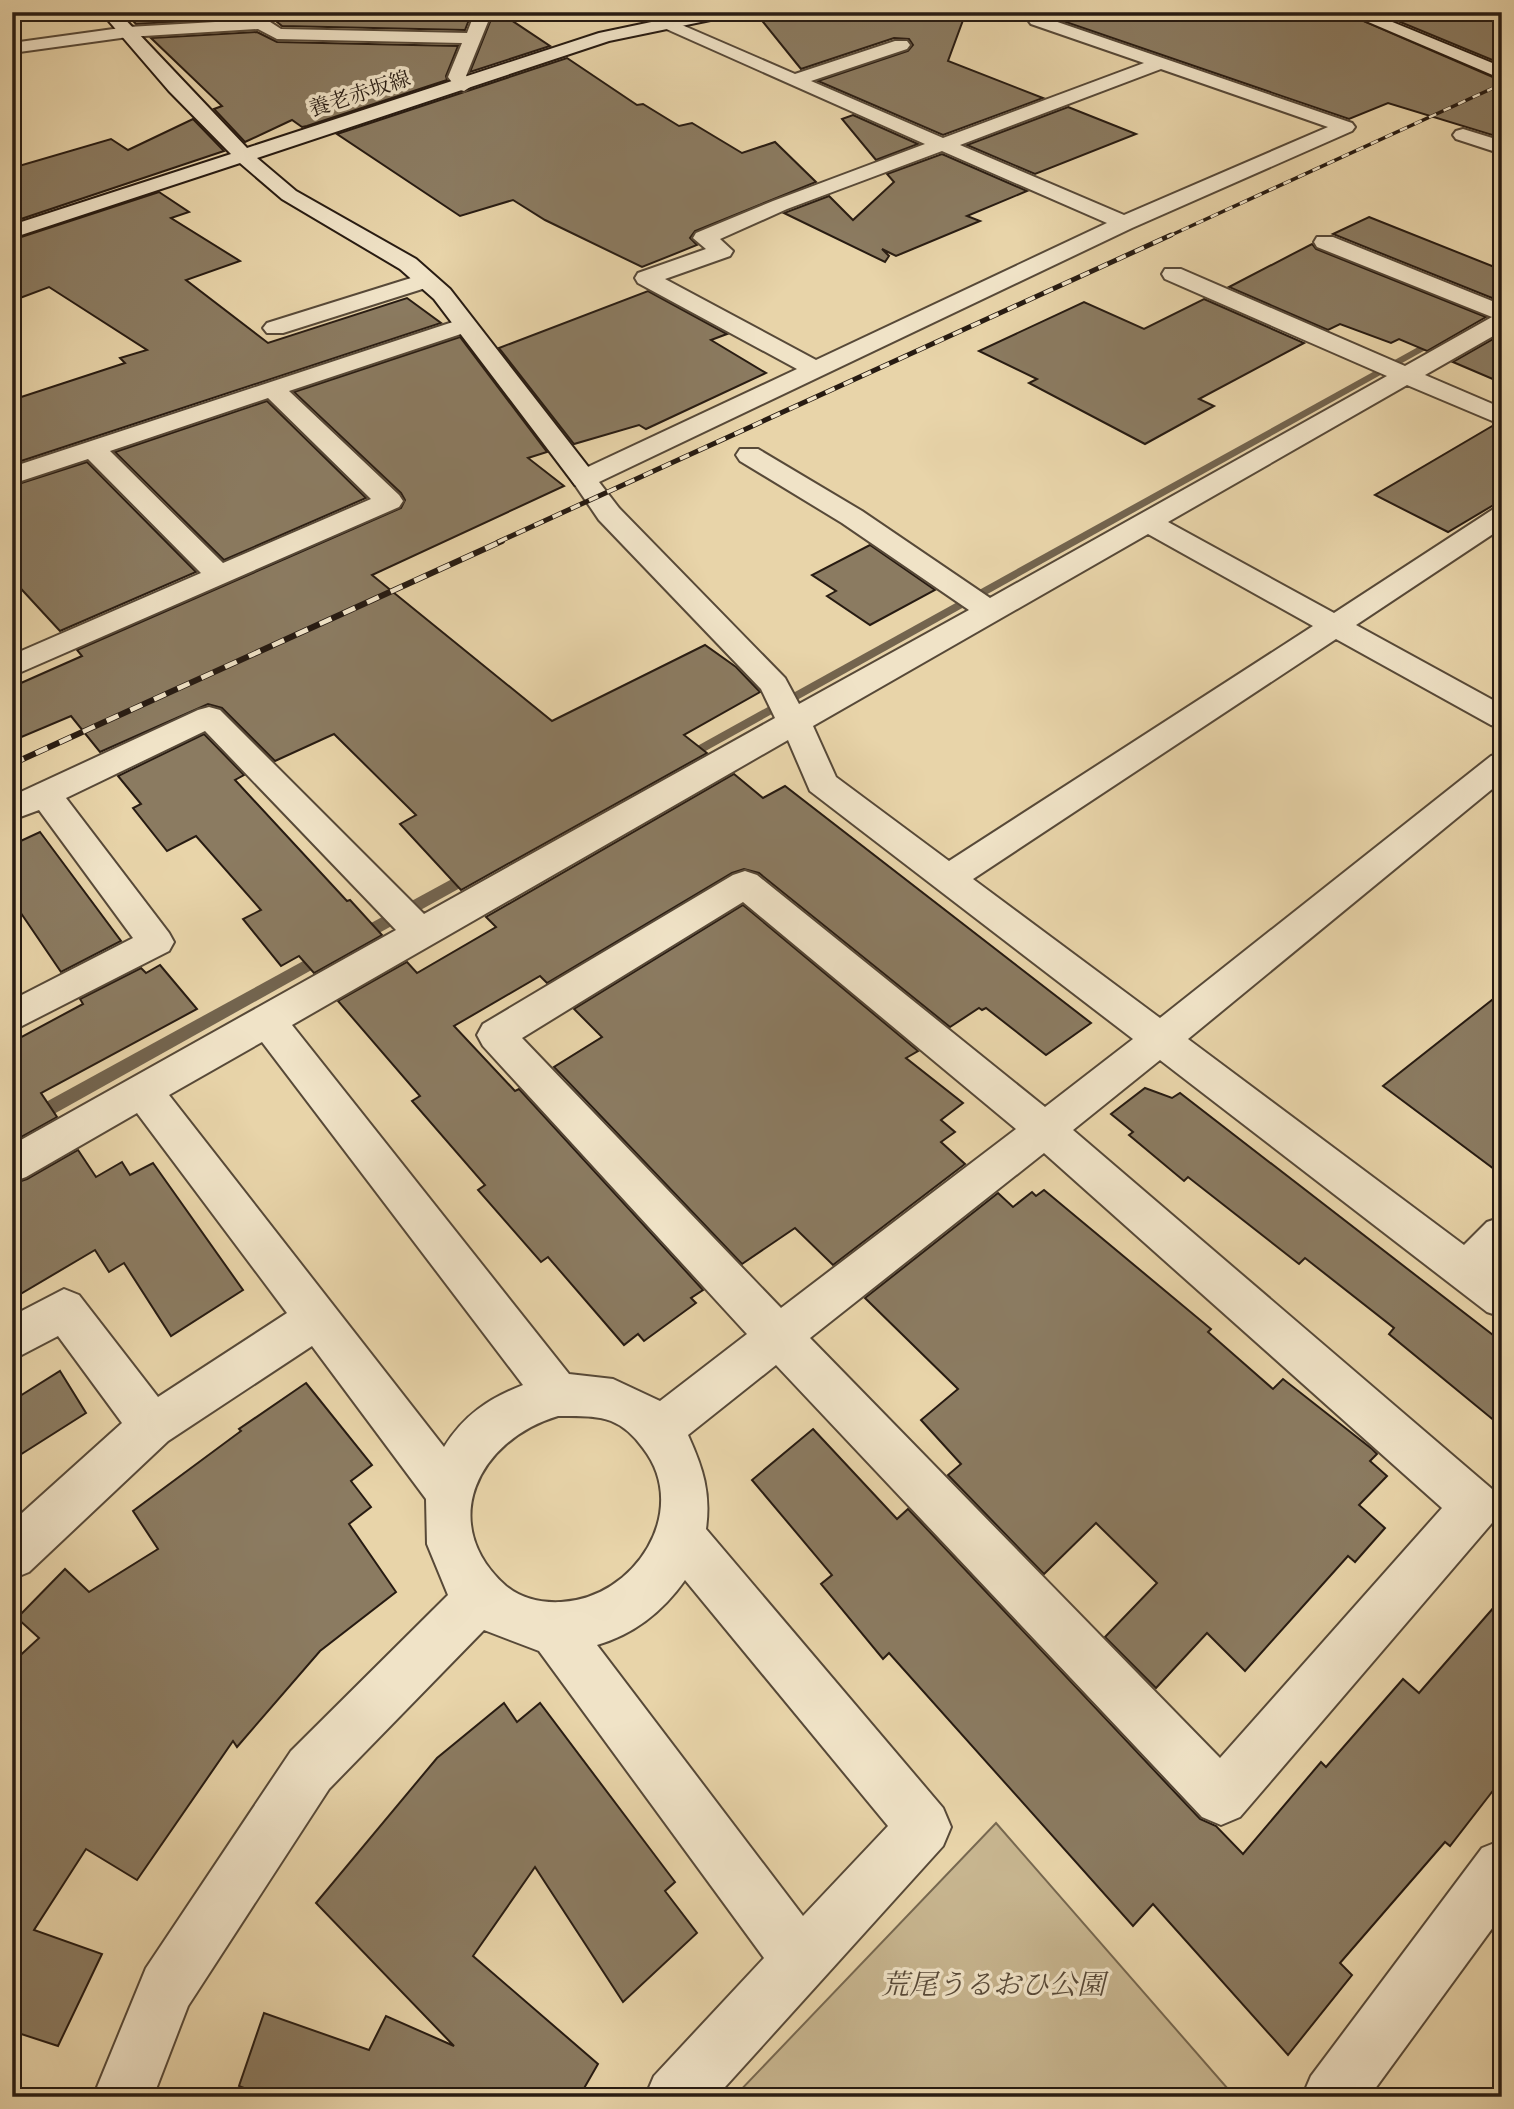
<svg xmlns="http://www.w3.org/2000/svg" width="1514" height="2109" viewBox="0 0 1514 2109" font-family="Vollkorn,'Noto Serif JP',serif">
	<rect width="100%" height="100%" fill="#e8d4a9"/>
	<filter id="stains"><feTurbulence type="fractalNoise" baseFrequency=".00286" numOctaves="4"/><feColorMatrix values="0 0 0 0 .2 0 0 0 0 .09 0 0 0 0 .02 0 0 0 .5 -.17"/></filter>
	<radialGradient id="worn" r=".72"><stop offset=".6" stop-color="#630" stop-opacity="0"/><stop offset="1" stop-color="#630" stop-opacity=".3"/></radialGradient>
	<path fill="#c7b58f" stroke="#776850" stroke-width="2" d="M 996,1823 L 1235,2097 L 734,2097 Z"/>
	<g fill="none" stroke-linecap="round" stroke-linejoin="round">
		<g fill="#73644e" fill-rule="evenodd">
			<path d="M 1438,336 L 1447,338 L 684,763 L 674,763 L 672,760 Z"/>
			<path d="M 474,867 L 480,869 L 482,873 L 480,877 L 361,943 L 349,943 L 347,939 L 349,935 Z"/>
			<path d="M 327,948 L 335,954 L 333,958 L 36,1124 L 24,1124 L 21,1119 L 24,1114 Z"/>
		</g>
	</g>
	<g fill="#8b7b61" stroke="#271b12" stroke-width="2">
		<path d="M 124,12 L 243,12 L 245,18 L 136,24 Z"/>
		<path d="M 265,12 L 314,12 L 314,17 L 472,12 L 465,30 L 282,26 Z"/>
		<path d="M 494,12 L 499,12 L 550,46 L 470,72 Z"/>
		<path d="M 755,12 L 966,12 L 948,61 L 1043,98 L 943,135 L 818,81 L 908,51 L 913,45 L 909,39 L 894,38 L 801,69 Z"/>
		<path d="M 1058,12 L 1343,12 L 1502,81 L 1502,138 L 1388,103 L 1349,119 L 1057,19 Z"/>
		<path d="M 1376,12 L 1502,12 L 1502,64 Z"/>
		<path d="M 257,32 L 277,42 L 458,46 L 446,76 L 447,80 L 307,126 L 302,127 L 292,120 L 245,142 L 214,109 L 222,106 L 151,38 Z"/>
		<path d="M 567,58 L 637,105 L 643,104 L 679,126 L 692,123 L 742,153 L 775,142 L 816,182 L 695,231 L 690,238 L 697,245 L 642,267 L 545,220 L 513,200 L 460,216 L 337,134 Z"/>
		<path d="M 1068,107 L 1136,134 L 1035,174 L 967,145 Z"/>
		<path d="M 853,115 L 918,144 L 876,160 L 842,119 Z"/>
		<path d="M 193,119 L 224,151 L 12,222 L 12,168 L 111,139 L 128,150 Z"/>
		<path d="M 942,154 L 1027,191 L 967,216 L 980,221 L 896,256 L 882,249 L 889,256 L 885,262 L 784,213 L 829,196 L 853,220 L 894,182 L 887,174 Z"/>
		<path d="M 159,192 L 189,212 L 171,218 L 240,261 L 186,280 L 268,343 L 407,298 L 441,323 L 12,464 L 12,400 L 125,363 L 120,358 L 147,350 L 49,287 L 12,301 L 12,240 Z"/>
		<path d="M 1369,217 L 1502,270 L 1502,302 L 1333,234 Z"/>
		<path d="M 1312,244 L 1316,249 L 1486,317 L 1427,351 L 1399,339 L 1391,343 L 1340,324 L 1328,330 L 1229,287 Z"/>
		<path d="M 648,291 L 727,334 L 711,340 L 766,373 L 646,429 L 639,425 L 574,444 L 499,348 Z"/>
		<path d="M 1204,299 L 1304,343 L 1199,399 L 1214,406 L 1145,444 L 1029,383 L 1037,379 L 979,351 L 1084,302 L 1144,329 Z"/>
		<path d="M 1502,334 L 1502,383 L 1453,362 Z"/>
		<path d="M 460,337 L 547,452 L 528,458 L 564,486 L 372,575 L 552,721 L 705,645 L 736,667 L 760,692 L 684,735 L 707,753 L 461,890 L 400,824 L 416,815 L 334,734 L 275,761 L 222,708 L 208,704 L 100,752 L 71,716 L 12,741 L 12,687 L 82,656 L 77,650 L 401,508 L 405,500 L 401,493 L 294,392 Z"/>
		<path d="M 267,401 L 366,498 L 224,560 L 115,452 Z"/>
		<path d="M 1494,425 L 1502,427 L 1502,500 L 1448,532 L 1375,495 Z"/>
		<path d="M 87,462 L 196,572 L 60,631 L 12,579 L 12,486 Z"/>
		<path d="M 870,545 L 935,590 L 870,625 L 827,596 L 836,591 L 812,575 Z"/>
		<path d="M 204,734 L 244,775 L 235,780 L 347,901 L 350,900 L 382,935 L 314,973 L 299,956 L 281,966 L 243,919 L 261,910 L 196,836 L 167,851 L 133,808 L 141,804 L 118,776 Z"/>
		<path d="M 734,774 L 763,798 L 785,786 L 1091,1023 L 1046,1055 L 986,1008 L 982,1010 L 979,1008 L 950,1027 L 759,873 L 744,869 L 732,873 L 547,983 L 540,976 L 454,1026 L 515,1091 L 519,1089 L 703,1290 L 691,1298 L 696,1303 L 644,1341 L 638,1334 L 624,1345 L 548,1257 L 541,1262 L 478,1190 L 485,1185 L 412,1101 L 420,1096 L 338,1001 L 407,962 L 417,973 L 496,927 L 486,917 Z"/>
		<path d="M 40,832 L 121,941 L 61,972 L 12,900 L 12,845 Z"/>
		<path d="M 743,905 L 918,1051 L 906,1058 L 963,1103 L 941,1120 L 955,1132 L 941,1142 L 965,1164 L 833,1265 L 795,1228 L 742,1264 L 554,1067 L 602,1037 L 574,1009 Z"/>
		<path d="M 160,965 L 197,1009 L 41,1093 L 57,1117 L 12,1142 L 12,1042 L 83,1004 L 80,999 L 141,968 L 146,973 Z"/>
		<path d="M 1502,992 L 1502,1175 L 1383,1086 Z"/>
		<path d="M 1145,1088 L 1172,1098 L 1180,1093 L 1502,1342 L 1502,1427 L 1389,1334 L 1394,1328 L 1305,1258 L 1299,1264 L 1188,1177 L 1184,1181 L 1129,1135 L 1133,1132 L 1111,1114 Z"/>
		<path d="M 78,1150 L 96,1177 L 122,1162 L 130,1175 L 153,1163 L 243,1290 L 171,1336 L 124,1263 L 109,1272 L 95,1250 L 12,1299 L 12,1184 L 27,1179 Z"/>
		<path d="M 1044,1190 L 1211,1329 L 1208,1332 L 1273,1389 L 1283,1379 L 1372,1449 L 1377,1454 L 1370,1461 L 1387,1476 L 1359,1505 L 1385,1528 L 1355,1562 L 1348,1556 L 1245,1671 L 1207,1633 L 1156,1688 L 1105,1637 L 1157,1583 L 1096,1523 L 1044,1574 L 948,1475 L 961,1464 L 921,1420 L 958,1389 L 865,1298 L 998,1193 L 1013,1207 L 1032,1192 L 1036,1196 Z"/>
		<path d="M 60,1371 L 86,1413 L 12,1460 L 12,1401 Z"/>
		<path d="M 306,1383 L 372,1465 L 351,1481 L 371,1507 L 349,1524 L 396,1592 L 320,1651 L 237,1747 L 233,1741 L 137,1880 L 86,1849 L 34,1930 L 102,1954 L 58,2046 L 12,2031 L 12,1663 L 39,1638 L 17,1618 L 65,1569 L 89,1592 L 158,1549 L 133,1511 L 241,1431 L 239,1429 Z"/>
		<path d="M 813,1429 L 897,1519 L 908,1509 L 1200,1819 L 1216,1826 L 1243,1854 L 1321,1762 L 1326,1767 L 1403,1679 L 1419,1693 L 1502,1598 L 1502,1779 L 1450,1846 L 1445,1842 L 1340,1963 L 1352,1975 L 1288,2055 L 1153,1904 L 1133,1926 L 889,1653 L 883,1659 L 821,1584 L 832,1575 L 752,1480 Z"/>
		<path d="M 504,1703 L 517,1722 L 540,1703 L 675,1882 L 665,1891 L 697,1933 L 623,2002 L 535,1867 L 473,1956 L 598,2064 L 579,2097 L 266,2097 L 239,2086 L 264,2013 L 369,2050 L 386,2016 L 454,2046 L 316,1903 L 437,1758 Z"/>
	</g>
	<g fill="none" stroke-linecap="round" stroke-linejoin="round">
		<defs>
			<g id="street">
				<path d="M 245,12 L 262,12 L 267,20 L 281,29 L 467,33 L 475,12 L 492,12 L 466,76 L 473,85 L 464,91 L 457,89 L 448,77 L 462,43 L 277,39 L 258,29 L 128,37 L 12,53 L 12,43 L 128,27 L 250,20 Z"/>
				<path d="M 1037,15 L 1352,123 L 1355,127 L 1352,131 L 1132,228 L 599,482 L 619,508 L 785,678 L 799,704 L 969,610 L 842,523 L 740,461 L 736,455 L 740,449 L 758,449 L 862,511 L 990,598 L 1387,376 L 1165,279 L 1162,274 L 1165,269 L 1181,269 L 1405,366 L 1492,317 L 1317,247 L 1314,242 L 1317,237 L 1333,237 L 1502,305 L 1502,331 L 1425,375 L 1502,408 L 1502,425 L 1407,385 L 1168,522 L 1334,613 L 1492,510 L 1502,508 L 1502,528 L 1356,625 L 1502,705 L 1502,728 L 1491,725 L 1336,639 L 973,879 L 1160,1018 L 1491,756 L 1502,753 L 1502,781 L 1188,1039 L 1464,1245 L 1487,1222 L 1502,1217 L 1502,1264 L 1497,1269 L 1502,1273 L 1502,1317 L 1487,1312 L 1160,1060 L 1073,1130 L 1492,1489 L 1499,1506 L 1492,1523 L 1240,1817 L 1221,1825 L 1202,1817 L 776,1365 L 688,1435 C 703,1468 711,1493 706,1529 L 943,1808 L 951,1827 L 943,1846 L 716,2097 L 645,2097 L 654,2076 L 764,1958 L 539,1651 L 484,1630 L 329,1789 L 188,2006 L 153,2097 L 93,2097 L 146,1968 L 291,1751 L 448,1595 L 427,1544 L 426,1499 L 312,1346 L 168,1441 L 29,1572 L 12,1579 L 12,1522 L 122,1423 L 58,1336 L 12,1360 L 12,1316 L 64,1289 L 79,1295 L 158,1397 L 287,1313 L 137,1113 L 26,1177 L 12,1182 L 12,1145 L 396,930 L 205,731 L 66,798 L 169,933 L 174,942 L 169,951 L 12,1031 L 12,1000 L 133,938 L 39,810 L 12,820 L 12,796 L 198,710 L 209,707 L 220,710 L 424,914 L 775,718 L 761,689 L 599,520 L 571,479 L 575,473 L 797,369 L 638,283 L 635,278 L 638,273 L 706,249 L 693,238 L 696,233 L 773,201 L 925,144 L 653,23 L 656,19 L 668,19 L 795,74 L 895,41 L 907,41 L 910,45 L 907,49 L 811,81 L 943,138 L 1144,63 L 1031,24 L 1028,20 ZM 1161,69 L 1328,127 L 1124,215 L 960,145 ZM 942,151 L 1107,223 L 816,360 L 665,279 L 730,256 L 733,251 L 720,239 L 787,209 ZM 1148,534 L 1313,626 L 949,861 L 836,777 L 813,726 ZM 788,740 L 810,791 L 1133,1039 L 1045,1107 L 757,875 L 745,871 L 733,875 L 483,1024 L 477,1035 L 483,1046 L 747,1334 L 660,1401 L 613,1379 L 569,1374 L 292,1025 ZM 743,902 L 1016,1129 L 781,1308 L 522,1038 ZM 262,1042 L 523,1385 C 488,1399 464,1415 444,1447 L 169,1095 ZM 1044,1153 L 1442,1508 L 1220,1758 L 810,1338 ZM 558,1416 C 575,1416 595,1415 611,1421 C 624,1426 635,1437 643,1448 C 692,1511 634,1599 561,1602 C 541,1603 522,1599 506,1586 C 436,1524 478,1440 558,1416 ZM 685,1580 L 888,1826 L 803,1916 L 597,1645 C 635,1634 663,1611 685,1580 Z"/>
				<path d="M 1463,129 L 1502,141 L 1502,154 L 1456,139 L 1453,135 L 1456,131 Z"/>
				<path d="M 427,273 L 438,280 L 435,285 L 283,333 L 267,333 L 263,328 L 267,323 Z"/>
				<path d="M 465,318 L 473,320 L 477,325 L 473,330 L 289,391 L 399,495 L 403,501 L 399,507 L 12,676 L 12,655 L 201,573 L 88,459 L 12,484 L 12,467 ZM 268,398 L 371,499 L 223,563 L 110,451 Z"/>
				<path d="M 1502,1840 L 1502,1915 L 1369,2097 L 1302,2097 L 1311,2076 L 1482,1848 Z"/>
			</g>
			<g id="secondary">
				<path d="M 101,12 L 118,12 L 247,148 L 599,33 L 699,12 L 733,12 L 725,17 L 609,41 L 257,158 L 296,191 L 416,259 L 450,289 L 593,473 L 597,479 L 593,485 L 575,485 L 434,299 L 400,269 L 282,199 L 240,163 L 12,238 L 12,225 L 231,154 L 169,91 Z"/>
				<path d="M 1345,12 L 1368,12 L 1502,67 L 1502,79 Z"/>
			</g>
		</defs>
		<use href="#street" stroke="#574938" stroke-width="4"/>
		<use href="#secondary" stroke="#271b12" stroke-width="4"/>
		<use href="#street" fill="#f0e3c7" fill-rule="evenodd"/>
		<use href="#secondary" fill="#f0e3c7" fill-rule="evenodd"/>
		<defs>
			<path id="rail-far2" d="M 1167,237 L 1502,84"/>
			<path id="rail-far1" d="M 498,542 L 1171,235"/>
			<path id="rail" d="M 12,764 L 502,541"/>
		</defs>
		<use href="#rail-far2" stroke="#271b12" stroke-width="3.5"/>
		<use href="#rail-far1" stroke="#271b12" stroke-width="5"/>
		<use href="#rail" stroke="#271b12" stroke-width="6"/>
		<use href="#rail-far2" stroke="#f0e3c7" stroke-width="2.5" stroke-dasharray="8" stroke-linecap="butt"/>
		<use href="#rail-far1" stroke="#f0e3c7" stroke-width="3.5" stroke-dasharray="10" stroke-linecap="butt"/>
		<use href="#rail" stroke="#f0e3c7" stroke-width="4.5" stroke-dasharray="13" stroke-linecap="butt"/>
	</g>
	<g text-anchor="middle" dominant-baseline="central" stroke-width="7" stroke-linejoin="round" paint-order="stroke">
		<g font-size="21" fill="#271b12" stroke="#f0e3c7">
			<text transform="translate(360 95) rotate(-18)">養老赤坂線</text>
		</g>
		<g font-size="28" font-style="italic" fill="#574938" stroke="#f0e3c7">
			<text x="993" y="1986">荒尾うるおひ公園</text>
		</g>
	</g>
	<rect width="1514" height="2109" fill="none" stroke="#e8d4a9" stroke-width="42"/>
	<rect x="14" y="14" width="1486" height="2081" fill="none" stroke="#271b12" stroke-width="3.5"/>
	<rect x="21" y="21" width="1472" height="2067" fill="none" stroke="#271b12" stroke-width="2"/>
	<rect width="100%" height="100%" filter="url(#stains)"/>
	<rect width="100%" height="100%" fill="url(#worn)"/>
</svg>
